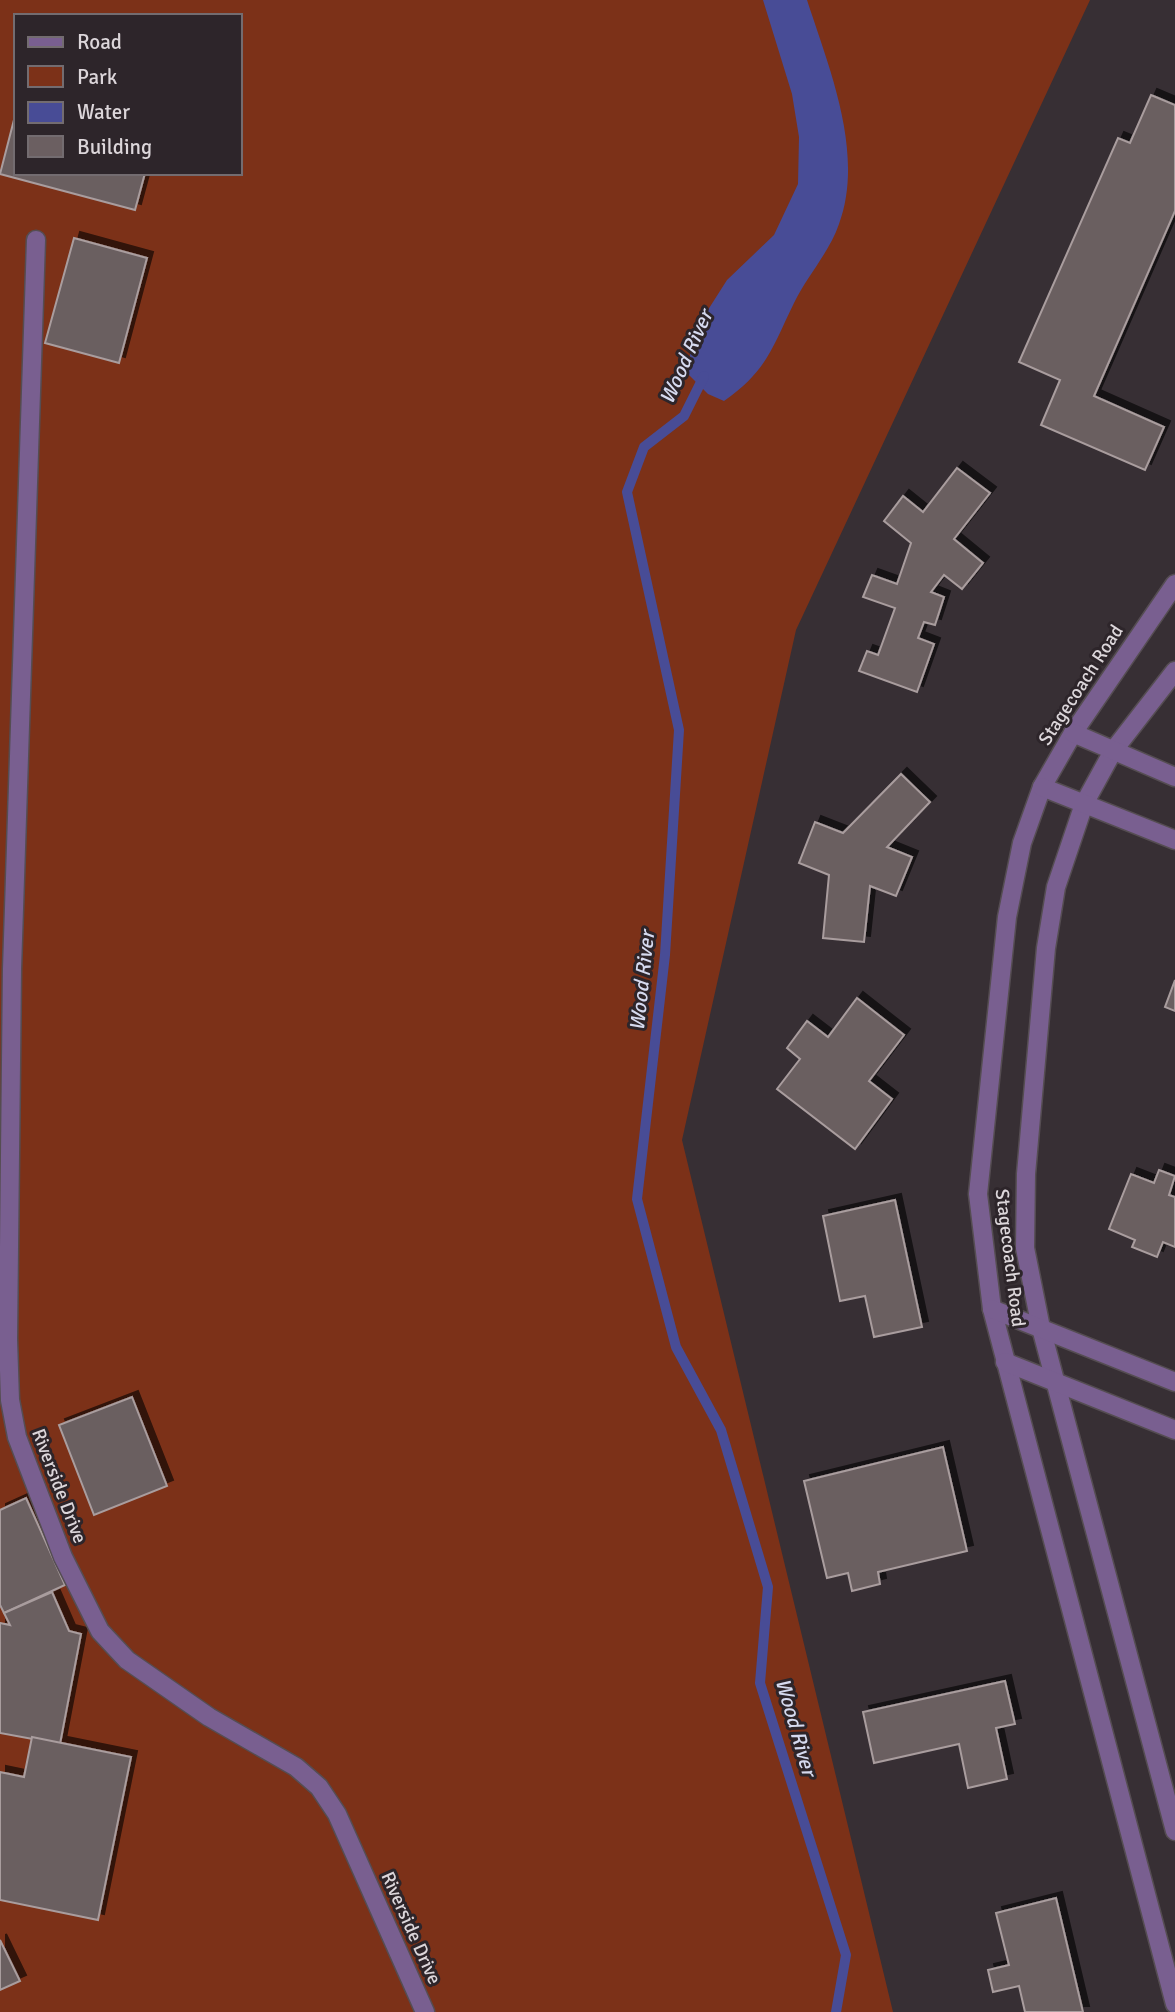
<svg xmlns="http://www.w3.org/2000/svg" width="1175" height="2012" viewBox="0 0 1175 2012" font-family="Signika,sans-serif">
	<defs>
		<filter id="shadow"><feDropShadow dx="6" dy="-6" stdDeviation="0" flood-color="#0009"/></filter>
	</defs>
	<rect width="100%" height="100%" fill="#372f34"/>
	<path fill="#7c3118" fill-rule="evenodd" d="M 0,0 L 1090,0 L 796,630 L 682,1140 L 893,2012 L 0,2012 ZM 16,16 L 240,16 L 240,173 L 16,173 Z"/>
	<path fill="#484c96" d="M 763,0 L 807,0 C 829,68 865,153 839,224 C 829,253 807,276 794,303 C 772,348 767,371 724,401 L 708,394 L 688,374 L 692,335 L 727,280 L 774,235 L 798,184 L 799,137 L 792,94 Z"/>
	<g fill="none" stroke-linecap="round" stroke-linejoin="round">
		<path stroke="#484c96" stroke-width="10" d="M 704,376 L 684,416 L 644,447 L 627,492 L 679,730 L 665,955 L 637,1199 L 676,1347 L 721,1430 L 768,1587 L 760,1683 L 846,1955 L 836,2012"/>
	</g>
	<g fill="#6b5f61" stroke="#a99d9e" stroke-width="2" filter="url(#shadow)">
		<path d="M 1151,95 L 1175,105 L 1175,211 L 1094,396 L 1164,427 L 1145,470 L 1041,425 L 1060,380 L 1019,362 L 1118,138 L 1130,143 Z"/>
		<path d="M 16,112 L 16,173 L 145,173 L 135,210 L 0,174 Z"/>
		<path d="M 74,238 L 147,258 L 119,363 L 45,343 Z"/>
		<path d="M 957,468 L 990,493 L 954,539 L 983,563 L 962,589 L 944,575 L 931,592 L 944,597 L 935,625 L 924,622 L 918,638 L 934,644 L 917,692 L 859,671 L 867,651 L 878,655 L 895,608 L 863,597 L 872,575 L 897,584 L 911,543 L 884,521 L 903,496 L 923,512 Z"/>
		<path d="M 901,774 L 930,802 L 887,847 L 912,857 L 896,896 L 870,886 L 864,942 L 823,938 L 829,875 L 799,863 L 815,822 L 843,833 Z"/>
		<path d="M 1175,980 L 1175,1011 L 1165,1007 Z"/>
		<path d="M 857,998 L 904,1035 L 869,1081 L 892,1099 L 855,1149 L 777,1089 L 800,1059 L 787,1048 L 807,1021 L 828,1037 Z"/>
		<path d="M 1159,1170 L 1175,1176 L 1169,1195 L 1175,1197 L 1175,1247 L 1163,1242 L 1157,1257 L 1132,1247 L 1135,1240 L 1109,1229 L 1131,1174 L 1154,1183 Z"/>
		<path d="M 895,1200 L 922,1327 L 874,1337 L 865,1296 L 840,1301 L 823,1216 Z"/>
		<path d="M 132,1397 L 167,1486 L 94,1515 L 59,1425 Z"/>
		<path d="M 943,1447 L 967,1551 L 878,1572 L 880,1584 L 852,1591 L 848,1573 L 827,1578 L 804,1481 Z"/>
		<path d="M 26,1498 L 65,1585 L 4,1613 L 0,1605 L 0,1510 Z"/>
		<path d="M 52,1592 L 69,1631 L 81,1634 L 60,1744 L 0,1733 L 0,1623 L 10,1625 L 4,1613 Z"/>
		<path d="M 1005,1681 L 1015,1724 L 996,1728 L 1007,1779 L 968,1788 L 959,1744 L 874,1763 L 863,1712 Z"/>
		<path d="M 32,1737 L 131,1757 L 98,1920 L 0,1900 L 0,1772 L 24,1777 Z"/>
		<path d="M 1056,1898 L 1083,2012 L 1025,2012 L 1019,1986 L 993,1992 L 988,1970 L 1009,1965 L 996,1913 Z"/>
		<path d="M 0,1940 L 20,1981 L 0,1990 Z"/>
	</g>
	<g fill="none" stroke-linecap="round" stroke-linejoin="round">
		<defs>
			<g id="minor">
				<path d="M 36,240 L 12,969 L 8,1340 L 10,1400 L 17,1437 L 63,1557 L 100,1631 L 127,1660 L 209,1717 L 296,1767 L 319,1787 L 337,1814 L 425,2012"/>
				<path d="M 1175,584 L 1073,733 L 1042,787 L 1022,843 L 1007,917 L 978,1194 L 992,1309 L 1175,2004"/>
				<path d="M 1175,671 L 1113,751 L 1084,804 L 1056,887 L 1046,948 L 1026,1174 L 1025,1248 L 1041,1328 L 1175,1831"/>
				<path d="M 1073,733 L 1175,777"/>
				<path d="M 1042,787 L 1175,840"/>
				<path d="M 992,1309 L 1175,1382"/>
				<path d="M 1005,1362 L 1175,1430"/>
			</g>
		</defs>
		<use href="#minor" stroke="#554d52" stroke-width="21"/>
		<use href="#minor" stroke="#795f90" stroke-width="18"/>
	</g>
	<g text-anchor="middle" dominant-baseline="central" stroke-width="6" stroke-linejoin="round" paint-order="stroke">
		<g font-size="19" fill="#dcd6da" stroke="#2d252a">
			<text transform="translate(1081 685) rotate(-57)">Stagecoach Road</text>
			<text transform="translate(1010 1258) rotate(83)">Stagecoach Road</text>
			<text transform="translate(59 1486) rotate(69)">Riverside Drive</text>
			<text transform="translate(411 1928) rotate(66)">Riverside Drive</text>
		</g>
		<g font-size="21" font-style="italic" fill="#d6daef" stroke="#2d252a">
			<text transform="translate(686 357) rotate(-66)">Wood River</text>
			<text transform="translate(642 981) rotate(-84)">Wood River</text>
			<text transform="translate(796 1727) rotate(74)">Wood River</text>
		</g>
	</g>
	<rect x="14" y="14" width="228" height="161" fill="#2d252a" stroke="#736c70" stroke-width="2"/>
	<rect x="28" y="37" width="35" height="10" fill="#795f90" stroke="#736c70" stroke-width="2"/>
	<text x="77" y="49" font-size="21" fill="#dcd6da">Road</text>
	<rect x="28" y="66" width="35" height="21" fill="#7c3118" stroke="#736c70" stroke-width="2"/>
	<text x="77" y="84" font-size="21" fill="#dcd6da">Park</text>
	<rect x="28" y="102" width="35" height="21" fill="#484c96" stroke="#736c70" stroke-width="2"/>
	<text x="77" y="119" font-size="21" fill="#dcd6da">Water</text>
	<rect x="28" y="136" width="35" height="21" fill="#6b5f61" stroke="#736c70" stroke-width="2"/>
	<text x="77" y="154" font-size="21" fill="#dcd6da">Building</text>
</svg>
